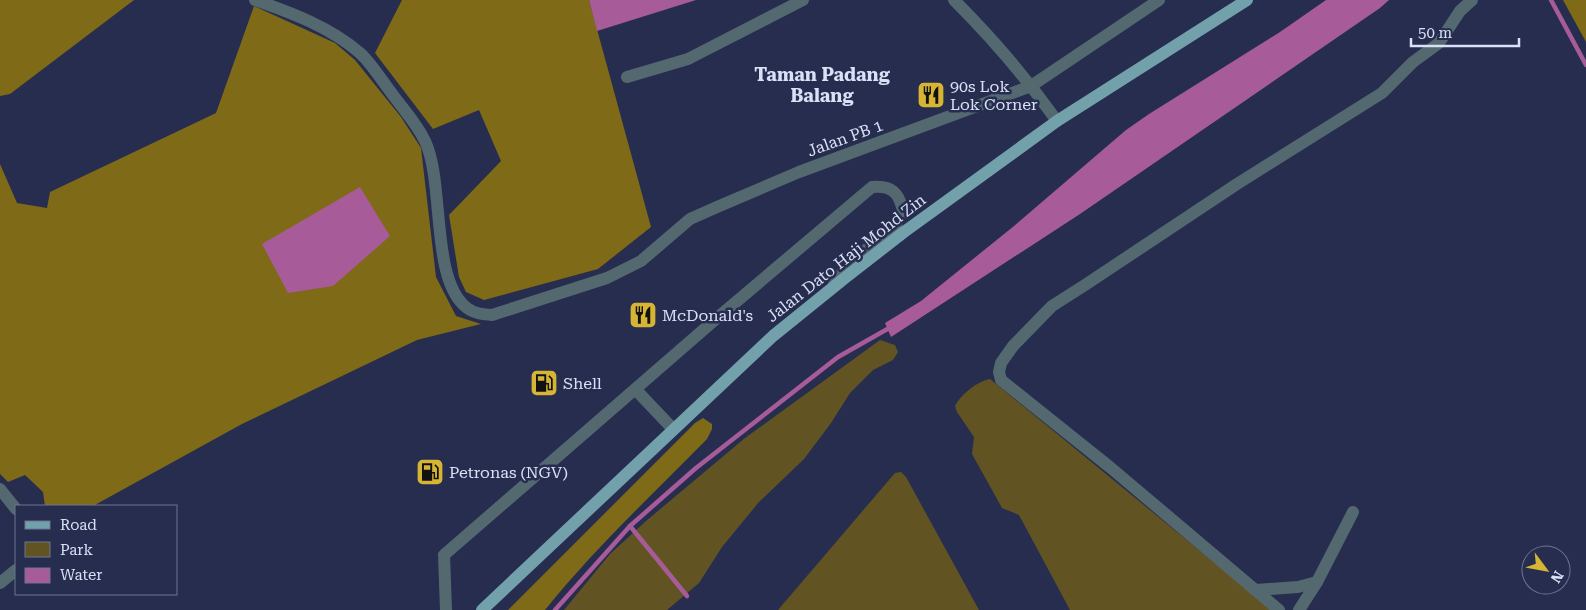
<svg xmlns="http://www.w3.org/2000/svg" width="1586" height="610" viewBox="0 0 1586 610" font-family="'Roboto Serif',serif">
	<rect width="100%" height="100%" fill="#262d4f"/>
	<g fill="#625422">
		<path d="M 880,340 L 895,345 L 898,352 L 893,360 L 873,370 L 850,393 L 831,423 L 804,459 L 759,502 L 722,547 L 699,583 L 667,610 L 564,610 L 610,554 L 646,521 L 745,438 Z"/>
		<path d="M 990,379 L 1272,610 L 1070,610 L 1019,515 L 1002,508 L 972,454 L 974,437 L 957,412 L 955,406 C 961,394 978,381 990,379 Z"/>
		<path d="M 901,472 L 906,477 L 979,610 L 778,610 L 895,473 Z"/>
	</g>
	<g fill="#7e6a17">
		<path d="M 0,0 L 134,0 L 10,94 L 0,96 Z"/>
		<path d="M 402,0 L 589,0 L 651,227 L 598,269 L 484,300 L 466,292 L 459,277 L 449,215 L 501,161 L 479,110 L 433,129 L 375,53 Z"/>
		<path d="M 1563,0 L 1586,0 L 1586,42 Z"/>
		<path d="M 254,6 L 335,43 L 355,60 L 401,117 L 421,148 L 436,277 L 456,316 L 481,324 L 417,340 L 242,424 L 93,506 L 45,506 L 43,492 L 25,475 L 8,482 L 0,474 L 0,164 L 17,203 L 47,208 L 50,192 L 216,113 Z"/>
		<path d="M 703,418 L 712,424 L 712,429 L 707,439 C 652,495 594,549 545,610 L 508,610 L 695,423 Z"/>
	</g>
	<g fill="#a75c99">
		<path d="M 589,0 L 696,0 L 597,31 Z"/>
		<path d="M 1326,0 L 1389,0 L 1380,8 L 1080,214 L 891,337 L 885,323 L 921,301 L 1014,226 L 1126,130 L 1149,114 L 1280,32 Z"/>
		<path d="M 360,187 L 390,236 L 333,286 L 288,293 L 262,244 Z"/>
	</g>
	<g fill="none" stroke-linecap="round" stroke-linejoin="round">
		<g stroke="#a75c99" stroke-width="4.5">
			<path d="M 1551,0 L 1586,65"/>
			<path d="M 630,526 L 687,596"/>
			<path d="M 555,610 L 630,526 L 696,468 L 838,357 L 891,327"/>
		</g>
		<g stroke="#53696f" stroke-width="12">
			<path d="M 255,0 C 292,13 330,27 360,53 C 372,64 382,81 393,95 C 404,110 417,124 425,141 C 445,183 430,280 467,308 C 475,314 483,314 492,315 L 607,278 L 641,261 L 690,219 L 717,207 L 799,172 L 1031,86 L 1159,0"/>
			<path d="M 954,0 C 993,39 1025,76 1057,121"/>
			<path d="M 627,77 L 688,59 L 803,0"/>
			<path d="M 636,390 L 673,429"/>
			<path d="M 0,489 L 16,509"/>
			<path d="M 0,583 L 16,570"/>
			<path d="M 1256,590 L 1298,587 L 1317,582"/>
			<path d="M 446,610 L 444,555 L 717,318 L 872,187 C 892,185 899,193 903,211 L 896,224 L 846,267 L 834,284"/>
			<path d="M 1279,610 L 1111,468 L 1001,380 L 999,372 L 1001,363 L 1013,346 L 1052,306 L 1085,285 L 1237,184 L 1382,93 L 1413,62 L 1439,43 L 1460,11 L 1472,0"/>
			<path d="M 1299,610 L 1317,582 L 1353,512"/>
		</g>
		<path stroke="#72a1ac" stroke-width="12" d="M 482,610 L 773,336 L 846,277 L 904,232 L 1057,121 L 1247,0"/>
	</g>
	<defs>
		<symbol id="restaurant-square" viewBox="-11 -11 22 22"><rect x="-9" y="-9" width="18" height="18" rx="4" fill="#d6b534" stroke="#262d4f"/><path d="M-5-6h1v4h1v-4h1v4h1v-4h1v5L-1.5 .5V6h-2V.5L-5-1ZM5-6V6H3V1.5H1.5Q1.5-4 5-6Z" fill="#111"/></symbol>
		<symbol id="fuel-square" viewBox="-11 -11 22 22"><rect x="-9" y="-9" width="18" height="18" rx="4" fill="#d6b534" stroke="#262d4f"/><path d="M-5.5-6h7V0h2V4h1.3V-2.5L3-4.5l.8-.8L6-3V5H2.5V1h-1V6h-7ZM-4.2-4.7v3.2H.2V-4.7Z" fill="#111"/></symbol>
	</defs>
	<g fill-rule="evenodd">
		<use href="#restaurant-square" x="915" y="79" width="32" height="32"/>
		<use href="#restaurant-square" x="627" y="299" width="32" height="32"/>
		<use href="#fuel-square" x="528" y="367" width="32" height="32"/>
		<use href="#fuel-square" x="414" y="456" width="32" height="32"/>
	</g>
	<g text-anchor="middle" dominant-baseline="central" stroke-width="5" stroke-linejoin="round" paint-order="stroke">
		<g font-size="16" fill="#dae0f6" stroke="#262d4f" text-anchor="start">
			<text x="950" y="86">90s Lok<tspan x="950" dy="18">Lok Corner</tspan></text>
			<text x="662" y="315">McDonald's</text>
			<text x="563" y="383">Shell</text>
			<text x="449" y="472">Petronas (NGV)</text>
		</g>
		<g font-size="16" fill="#dae0f6" stroke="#262d4f">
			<text transform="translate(845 138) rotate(-20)">Jalan PB 1</text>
			<text transform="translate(846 258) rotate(-38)">Jalan Dato Haji Mohd Zin</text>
		</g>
		<g font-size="18" font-weight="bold" fill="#dae0f6" stroke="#262d4f">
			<text x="822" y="74">Taman Padang<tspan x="822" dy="21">Balang</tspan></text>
		</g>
	</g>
	<rect x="15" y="505" width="162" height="90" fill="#262d4f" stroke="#6e7592"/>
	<rect x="25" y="521" width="25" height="8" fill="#72a1ac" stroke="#6e7592"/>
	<text x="60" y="530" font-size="15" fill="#dae0f6">Road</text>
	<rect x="25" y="542" width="25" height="15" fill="#625422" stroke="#6e7592"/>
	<text x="60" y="555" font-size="15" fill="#dae0f6">Park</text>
	<rect x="25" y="568" width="25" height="15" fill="#a75c99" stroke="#6e7592"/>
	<text x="60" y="580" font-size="15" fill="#dae0f6">Water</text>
	<g transform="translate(1546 570) rotate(122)"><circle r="24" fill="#262d4f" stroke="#6e7592"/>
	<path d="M0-4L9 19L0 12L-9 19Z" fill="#d6b534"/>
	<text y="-8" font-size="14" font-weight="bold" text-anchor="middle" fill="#dae0f6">N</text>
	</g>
	<path d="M1411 38v8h108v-8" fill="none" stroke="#dae0f6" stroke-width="2.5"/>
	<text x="1418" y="38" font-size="15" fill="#dae0f6" stroke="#262d4f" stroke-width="4" paint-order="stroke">50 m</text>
</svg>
